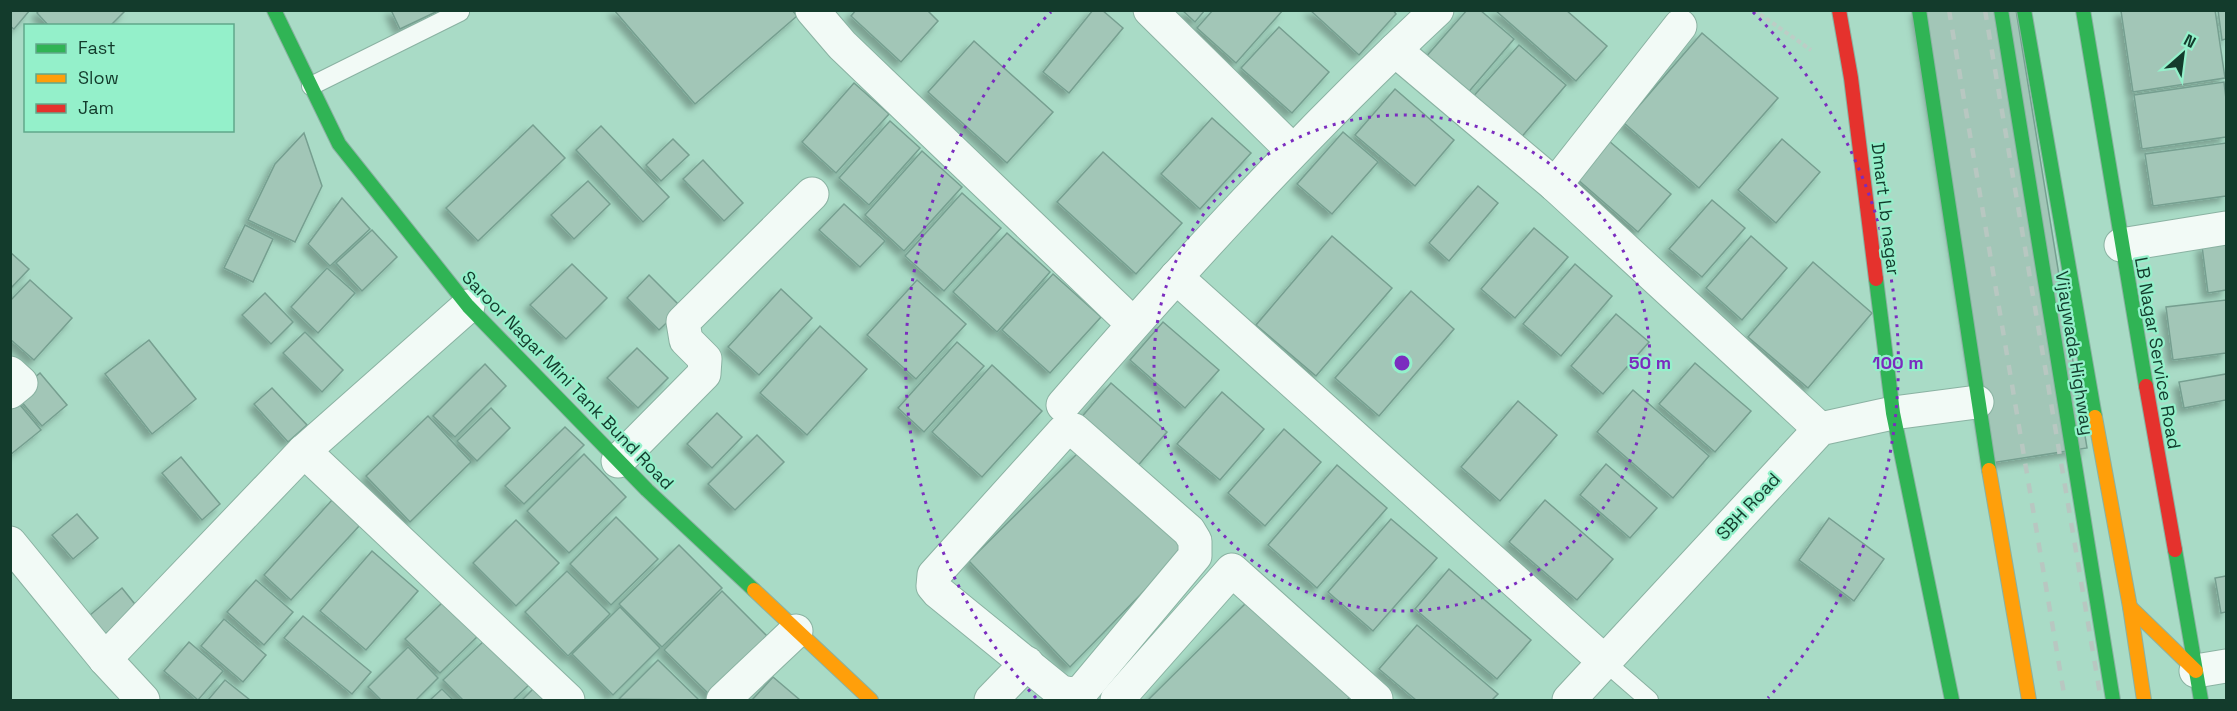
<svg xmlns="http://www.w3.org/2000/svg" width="2237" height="711" viewBox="0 0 2237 711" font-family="'Space Grotesk',sans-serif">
	<defs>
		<filter id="shadow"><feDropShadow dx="-5.5" dy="5.5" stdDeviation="3" flood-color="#0004"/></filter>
	</defs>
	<rect width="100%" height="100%" fill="#a9dbc6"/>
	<g fill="#a2c6b7" stroke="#769f90" stroke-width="1.5" filter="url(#shadow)">
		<path d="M 10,10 L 30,10 L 14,29 L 10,26 Z"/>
		<path d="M 39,10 L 126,10 L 110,26 L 49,26 L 37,13 Z"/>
		<path d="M 391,10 L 440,10 L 400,29 Z"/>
		<path d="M 614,10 L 792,10 L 797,16 L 695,104 Z"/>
		<path d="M 856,10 L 927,10 L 938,21 L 901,62 L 851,16 Z"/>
		<path d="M 1093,10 L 1102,10 L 1123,28 L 1069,93 L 1043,72 Z"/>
		<path d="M 1182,10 L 1205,10 L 1195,22 Z"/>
		<path d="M 1213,10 L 1283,10 L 1236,63 L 1197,28 Z"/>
		<path d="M 1310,10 L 1393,10 L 1396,14 L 1359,55 Z"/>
		<path d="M 1467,10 L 1480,10 L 1514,39 L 1466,95 L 1424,59 Z"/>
		<path d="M 1495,10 L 1566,10 L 1607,46 L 1576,81 Z"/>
		<path d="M 1917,10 L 2016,10 L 2087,448 L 1991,463 Z"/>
		<path d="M 2215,10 L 2225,78 L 2133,92 L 2121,11 Z"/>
		<path d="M 2218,10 L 2226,10 L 2226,39 L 2222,40 Z"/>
		<path d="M 1279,27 L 1329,72 L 1292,113 L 1241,68 Z"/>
		<path d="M 1702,33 L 1778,98 L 1699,188 L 1624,123 Z"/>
		<path d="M 974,41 L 1053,112 L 1007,163 L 928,92 Z"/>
		<path d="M 1519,45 L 1566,85 L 1519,140 L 1471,99 Z"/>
		<path d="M 2224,82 L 2226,99 L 2226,137 L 2142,149 L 2134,95 Z"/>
		<path d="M 854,83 L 889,114 L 836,173 L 802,142 Z"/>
		<path d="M 1395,89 L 1454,140 L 1415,186 L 1355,135 Z"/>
		<path d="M 1212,118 L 1251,153 L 1200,209 L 1161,174 Z"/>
		<path d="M 890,121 L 920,148 L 869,205 L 839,178 Z"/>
		<path d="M 533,125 L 565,158 L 478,241 L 446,208 Z"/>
		<path d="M 601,126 L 669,197 L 643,222 L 576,150 Z"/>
		<path d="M 1343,132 L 1378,162 L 1332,214 L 1297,184 Z"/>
		<path d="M 304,133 L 322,186 L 295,242 L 248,220 L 275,164 Z"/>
		<path d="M 1602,135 L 1671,194 L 1638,232 L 1569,172 Z"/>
		<path d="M 673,139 L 689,155 L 661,181 L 646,165 Z"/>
		<path d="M 1782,139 L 1820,172 L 1776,223 L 1738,190 Z"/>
		<path d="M 2226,143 L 2226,196 L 2153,206 L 2145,154 Z"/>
		<path d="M 922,151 L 962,187 L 904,251 L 865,215 Z"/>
		<path d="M 1103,152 L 1182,223 L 1136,274 L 1057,202 Z"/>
		<path d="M 703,160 L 743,203 L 724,221 L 683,179 Z"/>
		<path d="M 588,181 L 610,204 L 574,239 L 551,215 Z"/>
		<path d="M 1478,186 L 1498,203 L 1449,261 L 1429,243 Z"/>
		<path d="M 962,193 L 1001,228 L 944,291 L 905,256 Z"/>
		<path d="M 342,198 L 370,229 L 330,266 L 308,244 Z"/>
		<path d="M 1712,200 L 1745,228 L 1702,277 L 1669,249 Z"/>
		<path d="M 844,204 L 885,241 L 860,267 L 819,230 Z"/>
		<path d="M 245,225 L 273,239 L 253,282 L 224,268 Z"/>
		<path d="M 1534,228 L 1568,257 L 1515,318 L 1481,289 Z"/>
		<path d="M 372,230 L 397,257 L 362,291 L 336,263 Z"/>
		<path d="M 1007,233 L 1050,272 L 997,332 L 953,292 Z"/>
		<path d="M 1332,236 L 1392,288 L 1316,376 L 1256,325 Z"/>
		<path d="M 1751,236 L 1787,268 L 1742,320 L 1706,288 Z"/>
		<path d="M 2226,244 L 2226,290 L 2208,293 L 2202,246 Z"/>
		<path d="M 10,252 L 29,269 L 10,289 Z"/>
		<path d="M 1813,262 L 1872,313 L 1808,388 L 1748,337 Z"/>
		<path d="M 572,264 L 607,298 L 566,339 L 530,305 Z"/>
		<path d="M 1575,264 L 1612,296 L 1561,356 L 1523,324 Z"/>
		<path d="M 327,268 L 355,293 L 318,333 L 291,307 Z"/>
		<path d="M 1053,274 L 1101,317 L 1050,373 L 1002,330 Z"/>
		<path d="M 649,275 L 682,308 L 659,330 L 627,298 Z"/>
		<path d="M 30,280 L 72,318 L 34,360 L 10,339 L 10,301 Z"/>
		<path d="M 917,280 L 966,324 L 916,379 L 867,335 Z"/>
		<path d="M 781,289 L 812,318 L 759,375 L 728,347 Z"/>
		<path d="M 1411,291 L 1454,329 L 1379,416 L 1335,378 Z"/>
		<path d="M 265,293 L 293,322 L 271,344 L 242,315 Z"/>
		<path d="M 2226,300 L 2226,353 L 2173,360 L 2166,307 Z"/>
		<path d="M 1616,314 L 1649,342 L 1603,394 L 1571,366 Z"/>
		<path d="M 1163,322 L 1219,370 L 1185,408 L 1130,360 Z"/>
		<path d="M 820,326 L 867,369 L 807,435 L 760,393 Z"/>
		<path d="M 305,332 L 343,370 L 322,392 L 283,353 Z"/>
		<path d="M 149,340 L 196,399 L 152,434 L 105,374 Z"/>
		<path d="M 957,342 L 984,366 L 924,432 L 898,408 Z"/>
		<path d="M 637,348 L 668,378 L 638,408 L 607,378 Z"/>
		<path d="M 1695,363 L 1751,411 L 1715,452 L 1659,404 Z"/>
		<path d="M 485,364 L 506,386 L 455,437 L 433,416 Z"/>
		<path d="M 992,365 L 1042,411 L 982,477 L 932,432 Z"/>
		<path d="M 40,373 L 67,405 L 42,426 L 15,394 Z"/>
		<path d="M 2226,374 L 2226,400 L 2184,408 L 2179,382 Z"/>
		<path d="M 1111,383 L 1167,432 L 1135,469 L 1079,420 Z"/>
		<path d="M 272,388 L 307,425 L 288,442 L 254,404 Z"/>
		<path d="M 1633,390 L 1709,456 L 1673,498 L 1597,432 Z"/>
		<path d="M 1222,392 L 1264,429 L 1220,480 L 1177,444 Z"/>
		<path d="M 15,399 L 41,430 L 10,455 L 10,402 Z"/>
		<path d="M 1518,401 L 1557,435 L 1500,501 L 1461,467 Z"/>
		<path d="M 491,408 L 510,428 L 477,461 L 457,441 Z"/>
		<path d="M 717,413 L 742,437 L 712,468 L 687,444 Z"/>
		<path d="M 428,416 L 471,462 L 410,522 L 366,476 Z"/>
		<path d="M 565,427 L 584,445 L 524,504 L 505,486 Z"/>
		<path d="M 1284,429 L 1321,462 L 1265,526 L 1228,493 Z"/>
		<path d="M 757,435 L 784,462 L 735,510 L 708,484 Z"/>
		<path d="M 1080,451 L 1186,548 L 1070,667 L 969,561 Z"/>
		<path d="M 584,454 L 626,497 L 569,553 L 527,511 Z"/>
		<path d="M 181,457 L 220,504 L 202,520 L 162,473 Z"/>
		<path d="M 1606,464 L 1657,508 L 1630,538 L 1580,495 Z"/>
		<path d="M 1337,465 L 1387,508 L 1317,588 L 1268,545 Z"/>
		<path d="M 332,500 L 360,525 L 291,600 L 264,575 Z"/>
		<path d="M 1545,500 L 1613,559 L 1577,600 L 1509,542 Z"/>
		<path d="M 77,514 L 98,538 L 73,559 L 52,535 Z"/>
		<path d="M 616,517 L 658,559 L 611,605 L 570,564 Z"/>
		<path d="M 1829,518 L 1884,559 L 1854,601 L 1799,560 Z"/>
		<path d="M 1391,519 L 1437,558 L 1373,631 L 1328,592 Z"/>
		<path d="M 516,520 L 559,563 L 516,606 L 473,563 Z"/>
		<path d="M 679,545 L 722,588 L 662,647 L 619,604 Z"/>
		<path d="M 372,551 L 418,591 L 366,650 L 320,611 Z"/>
		<path d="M 1449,569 L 1531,640 L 1497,679 L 1415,609 Z"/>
		<path d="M 567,571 L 610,614 L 568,656 L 525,612 Z"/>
		<path d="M 2226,576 L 2226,612 L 2221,613 L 2215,578 Z"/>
		<path d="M 256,580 L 293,612 L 264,645 L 227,612 Z"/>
		<path d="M 122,588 L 138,608 L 98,640 L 83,621 Z"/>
		<path d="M 722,591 L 776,645 L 715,700 L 664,650 Z"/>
		<path d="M 446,599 L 481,633 L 440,673 L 405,639 Z"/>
		<path d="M 1248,601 L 1350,697 L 1347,700 L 1148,700 Z"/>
		<path d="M 620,607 L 660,648 L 613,695 L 572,654 Z"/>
		<path d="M 303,616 L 371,672 L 352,694 L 284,638 Z"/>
		<path d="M 224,619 L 266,655 L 243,682 L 201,646 Z"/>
		<path d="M 1417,625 L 1498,694 L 1492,700 L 1416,700 L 1379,669 Z"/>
		<path d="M 486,639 L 530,684 L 513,700 L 463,700 L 443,680 Z"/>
		<path d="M 189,642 L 223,671 L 198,700 L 164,671 Z"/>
		<path d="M 408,647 L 438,678 L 416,700 L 381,700 L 368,687 Z"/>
		<path d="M 658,660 L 699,700 L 619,699 Z"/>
		<path d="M 773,677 L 800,700 L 752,700 Z"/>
		<path d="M 225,680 L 250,700 L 208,700 Z"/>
		<path d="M 534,688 L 546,700 L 522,700 Z"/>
		<path d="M 442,689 L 453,700 L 430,700 Z"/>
	</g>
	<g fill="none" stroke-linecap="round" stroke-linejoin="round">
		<defs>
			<g id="lane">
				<path d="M 311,86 L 460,12"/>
				<path d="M 1604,661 L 1649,700"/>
			</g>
			<g id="street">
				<path d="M 812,10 L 842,45 L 1133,324"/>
				<path d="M 1150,10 L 1293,151"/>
				<path d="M 1395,50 L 1555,185 L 1820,429"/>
				<path d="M 1555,185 L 1680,26"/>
				<path d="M 2121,245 L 2226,228"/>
				<path d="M 1176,277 L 1604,661"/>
				<path d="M 10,373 L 21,383 L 10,392"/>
				<path d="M 1063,405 C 1182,268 1304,134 1437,10"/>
				<path d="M 1074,430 L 1189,531 L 1195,541 L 1195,556 L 1082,691 L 1072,694 L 1061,692 L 938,592 L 933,586 L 934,575 L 1063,432 Z"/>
				<path d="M 304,451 L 568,700"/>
				<path d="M 618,461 L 704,374 L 705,359 L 686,340 L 683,322 L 812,194"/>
				<path d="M 10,543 L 105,659 L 143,700"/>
				<path d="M 105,659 L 304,451 L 468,306"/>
				<path d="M 2196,671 L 2226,666"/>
				<path d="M 723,700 L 796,631"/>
				<path d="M 991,700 L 1027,663"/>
				<path d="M 1117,700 L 1232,570 L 1376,699 L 1374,700"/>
				<path d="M 1569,700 L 1820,429 L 1893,413 L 1977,402"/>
			</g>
			<g id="fast">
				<path d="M 274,10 L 339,144 L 468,306 L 647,490 L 754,590"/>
				<path d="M 1919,10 L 1989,470"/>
				<path d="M 2001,10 L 2113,700"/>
				<path d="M 2024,10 L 2095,417"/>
				<path d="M 2083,10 L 2146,386"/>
				<path d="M 1876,279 L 1893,413 L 1952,700"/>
				<path d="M 2175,550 L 2201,700"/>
			</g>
			<g id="slow">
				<path d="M 2095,417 L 2130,607 L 2144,700"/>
				<path d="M 1989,470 L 2029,700"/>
				<path d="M 754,590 L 871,700"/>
				<path d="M 2130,607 L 2196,671"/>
			</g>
			<g id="jam">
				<path d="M 1839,10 L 1851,78 L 1876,279"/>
				<path d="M 2146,386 L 2175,550"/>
			</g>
		</defs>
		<use href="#lane" stroke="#8ab2a2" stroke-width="20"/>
		<use href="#street" stroke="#8ab2a2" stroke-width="35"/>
		<use href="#fast" stroke="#8ab2a2" stroke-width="16"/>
		<use href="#slow" stroke="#8ab2a2" stroke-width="16"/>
		<use href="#jam" stroke="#8ab2a2" stroke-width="16"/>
		<path stroke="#bdcdc6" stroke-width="4" stroke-dasharray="4.5 3" stroke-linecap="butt" d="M 1754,10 L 1811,50"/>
		<use href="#lane" stroke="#f2faf6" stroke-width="18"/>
		<use href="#street" stroke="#f2faf6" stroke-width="33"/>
		<use href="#fast" stroke="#30b455" stroke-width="14"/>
		<use href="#slow" stroke="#ff9f0a" stroke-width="14"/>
		<use href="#jam" stroke="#e5322d" stroke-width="14"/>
		<g stroke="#b8c7c1" stroke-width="4.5" stroke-dasharray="10 10" stroke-linecap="butt">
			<path d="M 1949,10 L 2065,700"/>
			<path d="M 1985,10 L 2101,700"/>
		</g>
	</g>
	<g fill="none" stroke="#7b2cbf" stroke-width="3" stroke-dasharray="3 6">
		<circle cx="1402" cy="363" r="248"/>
		<path d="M1036 698A496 496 0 0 1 1051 12M1753 12A496 496 0 0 1 1768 698"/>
	</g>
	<g text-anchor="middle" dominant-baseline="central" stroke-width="4.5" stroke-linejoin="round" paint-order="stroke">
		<g font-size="18" fill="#133b2c" stroke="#94f0ca">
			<text transform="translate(1886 209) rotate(83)">Dmart Lb nagar</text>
			<text transform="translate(2075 353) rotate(81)">Vijaywada Highway</text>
			<text transform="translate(2158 353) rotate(80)">LB Nagar Service Road</text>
			<text transform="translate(568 380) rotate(46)">Saroor Nagar Mini Tank Bund Road</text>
			<text transform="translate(1748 506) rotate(-47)">SBH Road</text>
		</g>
	</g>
	<circle cx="1402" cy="363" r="9" fill="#7b2cbf" stroke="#94f0ca" stroke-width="3"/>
	<g font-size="18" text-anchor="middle" font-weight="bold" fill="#7b2cbf" stroke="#94f0ca" stroke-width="4.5" stroke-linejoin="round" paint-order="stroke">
		<text x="1650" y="369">50 m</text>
		<text x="1898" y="369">100 m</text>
	</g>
	<rect width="2237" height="711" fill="none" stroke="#133b2c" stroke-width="24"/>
	<rect x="24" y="24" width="210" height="108" fill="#94f0ca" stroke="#60a88b" stroke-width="1.5"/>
	<rect x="36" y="44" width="30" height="9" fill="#30b455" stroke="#60a88b" stroke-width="1.5"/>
	<text x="78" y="54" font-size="18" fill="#133b2c">Fast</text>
	<rect x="36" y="74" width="30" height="9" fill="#ff9f0a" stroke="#60a88b" stroke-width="1.5"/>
	<text x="78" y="84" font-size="18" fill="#133b2c">Slow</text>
	<rect x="36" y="104" width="30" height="9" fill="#e5322d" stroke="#60a88b" stroke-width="1.5"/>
	<text x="78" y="114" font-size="18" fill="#133b2c">Jam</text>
	<g transform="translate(2183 54) rotate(28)" stroke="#94f0ca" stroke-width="4.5" paint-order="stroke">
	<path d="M0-4.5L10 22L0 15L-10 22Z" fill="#133b2c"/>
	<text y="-9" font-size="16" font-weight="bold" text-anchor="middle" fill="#133b2c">N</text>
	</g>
</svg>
